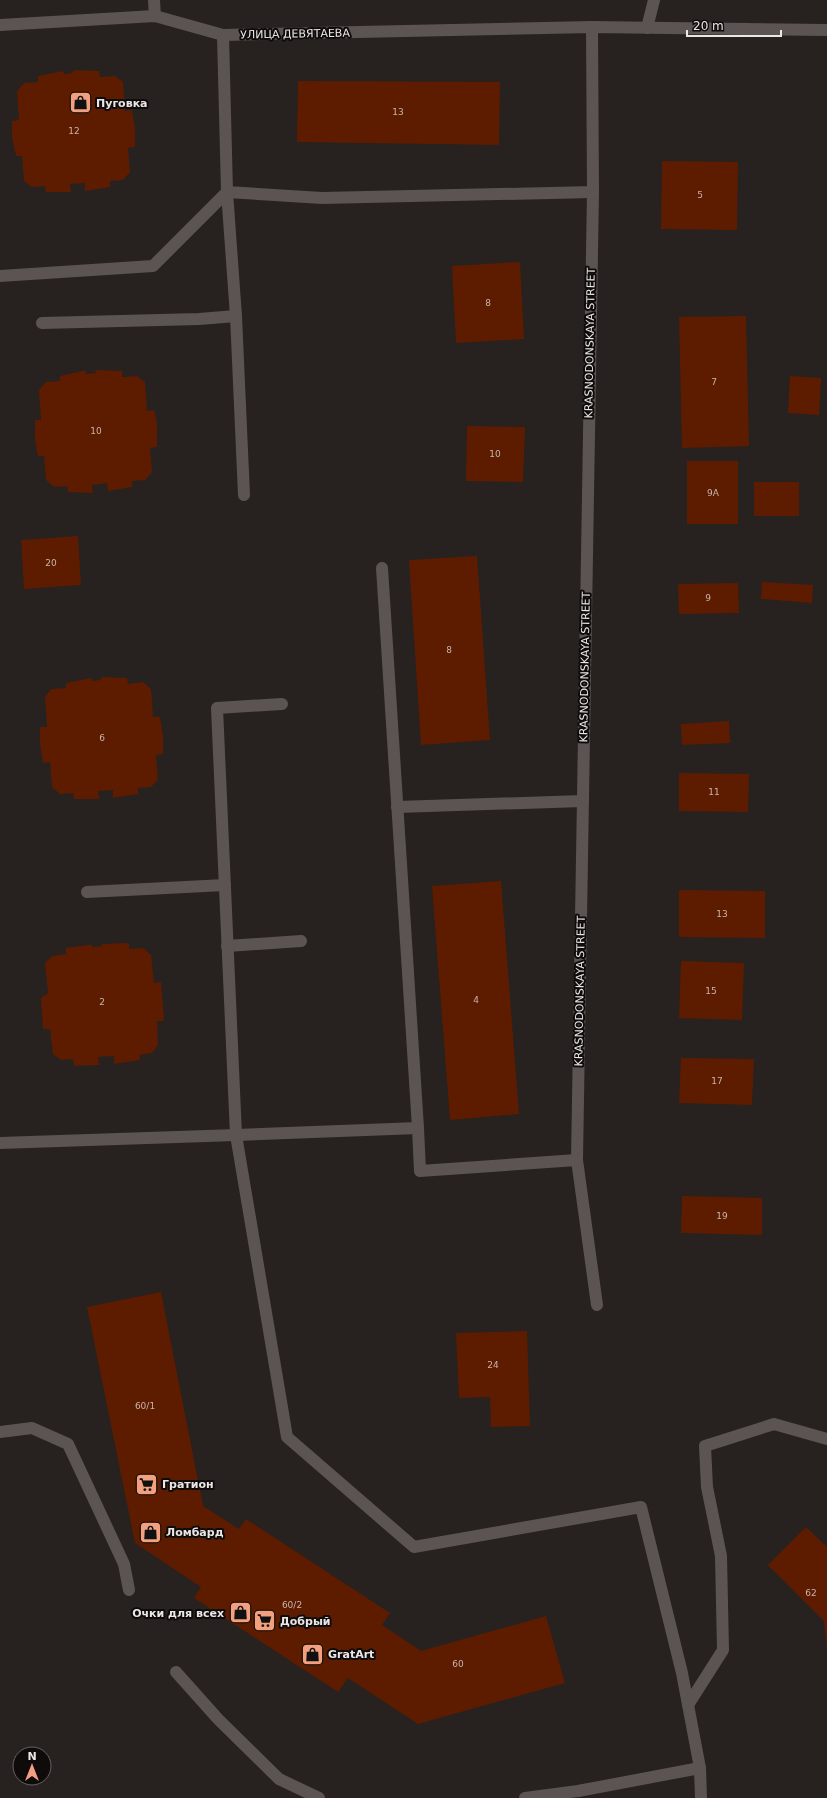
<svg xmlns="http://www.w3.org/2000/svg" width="827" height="1798" viewBox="0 0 827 1798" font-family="'DejaVu Sans',sans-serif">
	<rect width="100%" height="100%" fill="#27211f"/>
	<g fill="#5d1c00">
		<path d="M 77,70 L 99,71 L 100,77 L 115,76 L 123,82 L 125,111 L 132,110 L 135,128 L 135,147 L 128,148 L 130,172 L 123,180 L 110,181 L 110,187 L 85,191 L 85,183 L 70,184 L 71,192 L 46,192 L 45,186 L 32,187 L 24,181 L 22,156 L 16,156 L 12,137 L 12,121 L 19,120 L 17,91 L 24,83 L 38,82 L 38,76 L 63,71 L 64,74 L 73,73 L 73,71 Z"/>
		<path d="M 298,81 L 500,82 L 499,145 L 297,142 Z"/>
		<path d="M 662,161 L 738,162 L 737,230 L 661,229 Z"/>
		<path d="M 520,262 L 524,339 L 456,343 L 452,266 Z"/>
		<path d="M 746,316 L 749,446 L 682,448 L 679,317 Z"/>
		<path d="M 95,370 L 122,371 L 122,377 L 137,376 L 145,382 L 147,411 L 154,410 L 157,423 L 157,447 L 150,448 L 152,472 L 145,480 L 132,481 L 132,487 L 108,491 L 107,483 L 92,485 L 93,493 L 68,492 L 67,486 L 54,487 L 46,480 L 44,456 L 38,456 L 35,440 L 35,420 L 41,420 L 39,390 L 46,382 L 60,381 L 60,376 L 82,371 L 86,371 L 86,374 L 96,373 Z"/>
		<path d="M 790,376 L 821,378 L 819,415 L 788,413 Z"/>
		<path d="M 467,426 L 525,427 L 523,482 L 466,481 Z"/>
		<rect x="687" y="461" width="51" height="63"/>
		<rect x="754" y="482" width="45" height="34"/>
		<path d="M 78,536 L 81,585 L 24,589 L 21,540 Z"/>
		<path d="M 477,556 L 490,740 L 421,745 L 409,560 Z"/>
		<path d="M 762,582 L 813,585 L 812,603 L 761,599 Z"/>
		<path d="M 738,583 L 739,613 L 679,614 L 678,584 Z"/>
		<path d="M 101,677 L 127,678 L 128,684 L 143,682 L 151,689 L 153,717 L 160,717 L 163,736 L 163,754 L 156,755 L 158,779 L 151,787 L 138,788 L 138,794 L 113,798 L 113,790 L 98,791 L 99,799 L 74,799 L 73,793 L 60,794 L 52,787 L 50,762 L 43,763 L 40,744 L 40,727 L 47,727 L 45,697 L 51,689 L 66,688 L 66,683 L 91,678 L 92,681 L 101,680 Z"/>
		<path d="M 729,721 L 730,743 L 682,745 L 681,724 Z"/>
		<path d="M 679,773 L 749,774 L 748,812 L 679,811 Z"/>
		<path d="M 501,881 L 519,1114 L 450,1120 L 432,886 Z"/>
		<path d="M 679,890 L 765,891 L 765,938 L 679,937 Z"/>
		<path d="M 129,943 L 129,949 L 143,948 L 151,955 L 154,983 L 161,982 L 164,1021 L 157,1021 L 158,1045 L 152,1053 L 139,1055 L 140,1060 L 114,1064 L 114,1056 L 98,1057 L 99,1065 L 74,1066 L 73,1059 L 61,1060 L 53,1054 L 50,1029 L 43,1029 L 41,998 L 48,993 L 45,963 L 52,956 L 66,954 L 66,948 L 88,945 L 92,945 L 92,947 L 102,946 L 102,944 Z"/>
		<path d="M 681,961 L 744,963 L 742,1020 L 679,1018 Z"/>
		<path d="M 681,1058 L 754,1059 L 752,1105 L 679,1103 Z"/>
		<path d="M 682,1196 L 762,1198 L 762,1235 L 681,1233 Z"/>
		<path d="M 161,1292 L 203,1506 L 239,1529 L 246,1519 L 390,1613 L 382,1625 L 421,1651 L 546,1616 L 565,1683 L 418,1724 L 348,1678 L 338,1692 L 194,1598 L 201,1587 L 135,1543 L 87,1307 Z"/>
		<path d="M 527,1331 L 530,1426 L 491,1427 L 490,1397 L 459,1398 L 456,1333 Z"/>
		<path d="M 806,1527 L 827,1547 L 827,1650 L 824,1621 L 768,1565 Z"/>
	</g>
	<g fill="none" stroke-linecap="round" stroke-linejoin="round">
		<g stroke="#5b5452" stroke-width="12">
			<path d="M 154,0 L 155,16"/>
			<path d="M 0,25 L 155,16 L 223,35 L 592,27 L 827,30"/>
			<path d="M 592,27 L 593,192 L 577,1160 L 597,1305"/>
			<path d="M 647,28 L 654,0"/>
			<path d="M 223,35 L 227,192 L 322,198 L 593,192"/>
			<path d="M 0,276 L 153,266 L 227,192 L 236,316 L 244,495"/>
			<path d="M 42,323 L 199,319 L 236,316"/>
			<path d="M 382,568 L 418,1128 L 236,1135 L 287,1437 L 414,1547 L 641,1507 L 682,1673 L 700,1768 L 701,1798"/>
			<path d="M 397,807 L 583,801"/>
			<path d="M 87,892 L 225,885"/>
			<path d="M 227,946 L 301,941"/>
			<path d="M 418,1128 L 420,1171 L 577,1160"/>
			<path d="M 0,1143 L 236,1135 L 217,708 L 282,704"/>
			<path d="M 0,1432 L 32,1428 L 68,1444 L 124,1564 L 129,1590"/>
			<path d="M 176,1672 L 218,1719 L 279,1779 L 319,1798"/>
			<path d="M 688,1705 L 723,1650 L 721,1556 L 707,1487 L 705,1446 L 774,1424 L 827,1439"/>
			<path d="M 525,1798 L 578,1791 L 700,1768"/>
		</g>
	</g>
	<defs>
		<symbol id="shop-square" viewBox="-11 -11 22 22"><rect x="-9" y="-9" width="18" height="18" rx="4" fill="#f2a080" stroke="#0e0b0a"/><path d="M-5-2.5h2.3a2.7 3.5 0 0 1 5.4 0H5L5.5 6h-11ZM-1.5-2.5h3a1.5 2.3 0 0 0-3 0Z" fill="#111"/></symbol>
		<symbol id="supermarket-square" viewBox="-11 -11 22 22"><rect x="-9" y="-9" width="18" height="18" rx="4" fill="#f2a080" stroke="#0e0b0a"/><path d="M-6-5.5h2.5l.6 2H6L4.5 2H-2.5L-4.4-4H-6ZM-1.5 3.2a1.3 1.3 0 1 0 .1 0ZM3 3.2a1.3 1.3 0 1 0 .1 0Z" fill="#111"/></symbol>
	</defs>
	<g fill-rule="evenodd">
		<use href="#shop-square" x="68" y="90" width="25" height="25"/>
		<use href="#supermarket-square" x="134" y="1472" width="25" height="25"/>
		<use href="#shop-square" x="138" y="1520" width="25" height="25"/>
		<use href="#shop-square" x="228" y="1600" width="25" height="25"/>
		<use href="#supermarket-square" x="252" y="1608" width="25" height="25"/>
		<use href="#shop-square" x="300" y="1642" width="25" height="25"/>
	</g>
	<g text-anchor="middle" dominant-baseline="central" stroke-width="4" stroke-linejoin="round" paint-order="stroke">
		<g font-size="9" fill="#c8b4ac">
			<text x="398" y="112">13</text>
			<text x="74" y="131">12</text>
			<text x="700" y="195">5</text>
			<text x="488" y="303">8</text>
			<text x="714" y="382">7</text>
			<text x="96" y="431">10</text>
			<text x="495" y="454">10</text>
			<text x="713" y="493">9А</text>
			<text x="51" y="563">20</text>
			<text x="708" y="598">9</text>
			<text x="449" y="650">8</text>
			<text x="102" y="738">6</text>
			<text x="714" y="792">11</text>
			<text x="722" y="914">13</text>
			<text x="711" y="991">15</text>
			<text x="476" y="1000">4</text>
			<text x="102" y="1002">2</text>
			<text x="717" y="1081">17</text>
			<text x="722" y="1216">19</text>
			<text x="493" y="1365">24</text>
			<text x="145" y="1406">60/1</text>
			<text x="811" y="1593">62</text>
			<text x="292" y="1605">60/2</text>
			<text x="458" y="1664">60</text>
		</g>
		<g font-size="11" fill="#ebe7e6" stroke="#0e0b0a">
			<text transform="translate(295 34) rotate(-1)">УЛИЦА ДЕВЯТАЕВА</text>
			<text transform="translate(590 343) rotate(-89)">KRASNODONSKAYA STREET</text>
			<text transform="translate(585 667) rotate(-89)">KRASNODONSKAYA STREET</text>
			<text transform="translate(580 991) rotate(-89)">KRASNODONSKAYA STREET</text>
		</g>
		<g font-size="11" font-weight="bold" fill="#ebe7e6" stroke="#0e0b0a" text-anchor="start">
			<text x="96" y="103">Пуговка</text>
			<text x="162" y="1484">Гратион</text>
			<text x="166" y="1532">Ломбард</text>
			<text x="224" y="1613" text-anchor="end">Очки для всех</text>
			<text x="280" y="1621">Добрый</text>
			<text x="328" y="1654">GratArt</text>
		</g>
	</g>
	<g transform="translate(32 1766)"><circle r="19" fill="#0e0b0a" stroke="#666362"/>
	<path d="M0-3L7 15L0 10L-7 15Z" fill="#f2a080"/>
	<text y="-6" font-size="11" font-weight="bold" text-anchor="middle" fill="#ebe7e6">N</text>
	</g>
	<path d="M687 30v6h94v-6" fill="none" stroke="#ebe7e6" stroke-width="2"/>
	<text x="693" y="30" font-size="12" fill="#ebe7e6" stroke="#0e0b0a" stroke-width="3" paint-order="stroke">20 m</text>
</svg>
